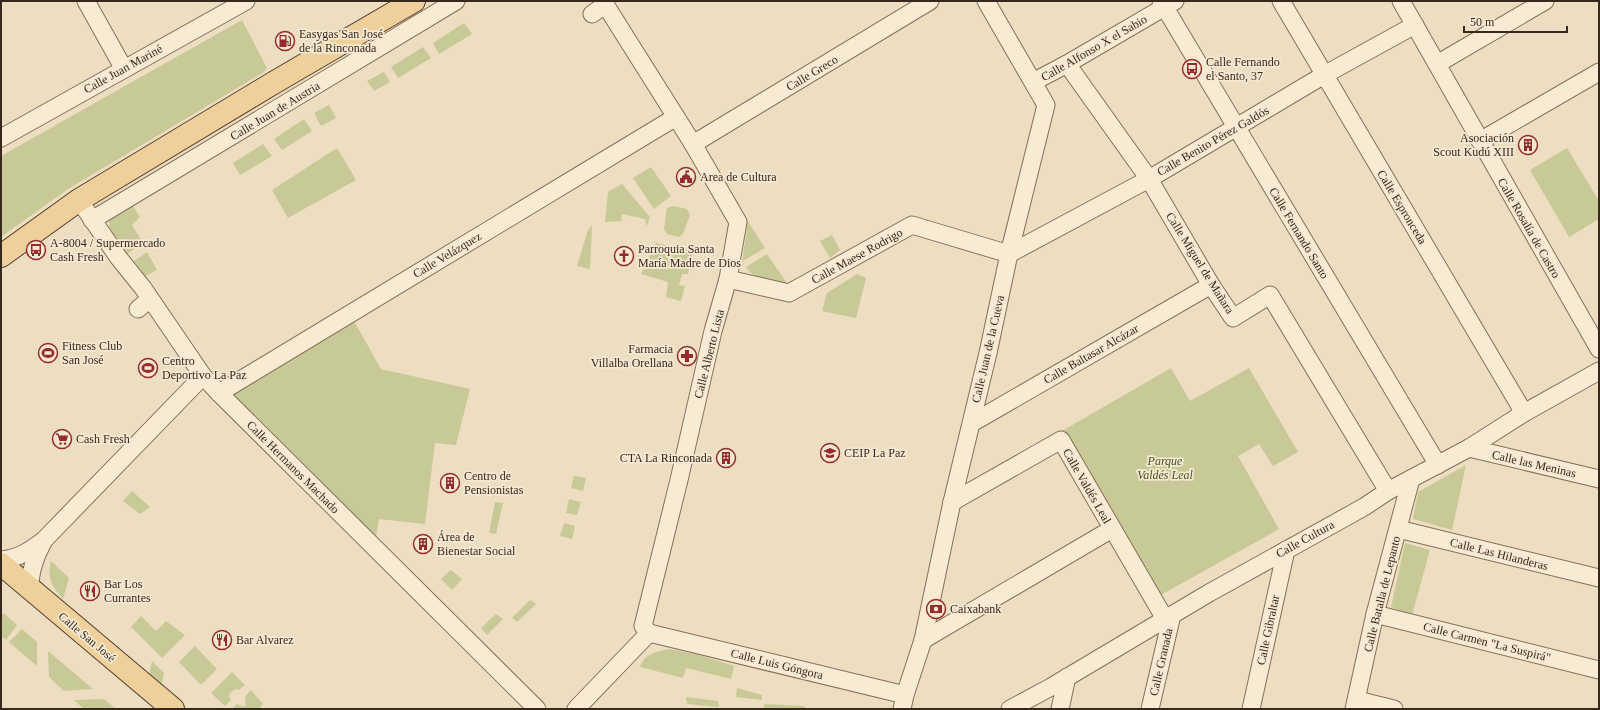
<svg xmlns="http://www.w3.org/2000/svg" width="1600" height="710" viewBox="0 0 1600 710" font-family="'Times New Roman',serif">
	<rect width="100%" height="100%" fill="#edddc1"/>
	<g fill="#c7ca96">
		<path d="M 242,20 L 267,68 L 264,72 L 68,189 L 1,237 L 1,156 Z"/>
		<path d="M 464,23 L 472,34 L 439,54 L 433,43 Z"/>
		<path d="M 423,47 L 431,58 L 398,78 L 391,67 Z"/>
		<path d="M 384,72 L 390,82 L 374,91 L 367,81 Z"/>
		<path d="M 329,105 L 336,118 L 321,126 L 314,113 Z"/>
		<path d="M 304,119 L 312,131 L 282,150 L 274,139 Z"/>
		<path d="M 263,144 L 272,156 L 240,175 L 233,163 Z"/>
		<path d="M 337,148 L 356,180 L 288,218 L 272,190 Z"/>
		<path d="M 1567,148 L 1599,201 L 1599,219 L 1569,237 L 1530,170 Z"/>
		<path d="M 651,167 L 671,196 L 654,209 L 633,178 Z"/>
		<path d="M 622,184 L 650,217 L 647,226 L 645,219 L 622,214 L 621,221 L 605,222 L 608,192 Z"/>
		<path d="M 131,201 L 133,206 L 140,217 L 132,225 L 143,243 L 127,254 L 109,227 L 109,218 Z"/>
		<path d="M 673,206 L 687,209 L 690,215 L 683,234 L 679,237 L 667,234 L 664,229 L 667,208 Z"/>
		<path d="M 747,220 L 765,248 L 743,261 C 743,247 748,234 747,220 Z"/>
		<path d="M 592,225 L 590,269 L 577,266 L 588,230 Z"/>
		<path d="M 832,235 L 840,250 L 830,258 L 820,241 Z"/>
		<path d="M 656,243 L 693,251 L 688,274 L 682,274 L 679,285 L 685,286 L 681,301 L 666,297 L 668,282 L 641,274 Z"/>
		<path d="M 147,252 L 157,270 L 144,277 L 134,261 Z"/>
		<path d="M 767,254 L 787,283 C 772,282 754,280 746,267 Z"/>
		<path d="M 857,274 L 866,278 L 856,318 L 822,311 L 827,293 Z"/>
		<path d="M 350,314 L 381,369 L 470,389 L 456,445 L 435,443 L 425,524 L 379,519 L 374,547 L 219,393 Z"/>
		<path d="M 1171,368 L 1190,401 L 1249,368 L 1298,452 L 1273,466 L 1259,444 L 1238,456 L 1279,529 L 1159,596 L 1062,431 Z"/>
		<path d="M 1466,465 L 1452,530 L 1413,519 L 1418,492 Z"/>
		<path d="M 574,476 L 586,478 L 583,491 L 571,488 Z"/>
		<path d="M 132,491 L 150,507 L 140,514 L 123,501 Z"/>
		<path d="M 569,499 L 581,502 L 577,515 L 566,513 Z"/>
		<path d="M 495,502 L 503,503 L 496,534 L 489,533 Z"/>
		<path d="M 564,523 L 575,526 L 572,539 L 560,536 Z"/>
		<path d="M 1405,543 L 1430,550 L 1412,615 L 1391,607 Z"/>
		<path d="M 51,561 L 69,578 L 63,599 C 51,585 47,579 51,561 Z"/>
		<path d="M 451,570 L 462,579 L 452,590 L 441,579 Z"/>
		<path d="M 530,600 L 536,604 L 517,622 L 512,618 Z"/>
		<path d="M 3,613 L 17,625 L 6,640 L 1,636 L 1,616 Z"/>
		<path d="M 496,614 L 503,619 L 487,635 L 481,628 Z"/>
		<path d="M 141,616 L 156,631 L 166,621 L 185,635 L 162,658 L 131,627 Z"/>
		<path d="M 22,629 L 37,642 L 37,666 L 9,642 Z"/>
		<path d="M 195,646 L 217,669 L 201,685 L 179,662 Z"/>
		<path d="M 669,649 L 698,655 L 734,666 L 731,679 L 686,668 L 683,678 L 640,667 C 644,653 657,652 669,649 Z"/>
		<path d="M 48,651 L 93,689 L 64,691 L 49,677 Z"/>
		<path d="M 152,661 L 164,673 L 161,687 L 149,675 Z"/>
		<path d="M 232,672 L 245,685 L 239,690 L 235,689 L 230,693 L 229,696 L 231,700 L 225,706 L 211,693 Z"/>
		<path d="M 737,688 L 762,695 L 762,700 L 736,697 Z"/>
		<path d="M 251,690 L 263,704 L 259,709 L 232,709 L 237,704 L 243,707 L 246,705 L 245,697 Z"/>
		<path d="M 686,697 L 718,701 L 719,707 L 687,704 Z"/>
		<path d="M 104,699 L 116,709 L 84,709 L 74,700 Z"/>
		<path d="M 765,704 L 805,706 L 805,709 L 763,709 Z"/>
	</g>
	<g fill="none" stroke-linecap="round" stroke-linejoin="round">
		<defs>
			<g id="minor">
				<path d="M 86,1 L 124,69"/>
				<path d="M 603,1 L 693,144 L 738,222 L 728,279 L 713,331 L 679,480 L 643,626 L 649,633"/>
				<path d="M 1161,1 L 1438,465"/>
				<path d="M 1281,1 L 1524,413"/>
				<path d="M 1401,1 L 1599,349"/>
				<path d="M 592,14 L 605,5"/>
				<path d="M 1067,64 L 1149,179 L 1211,285 L 1233,318 L 1270,295 L 1388,491"/>
				<path d="M 1437,64 L 1545,1"/>
				<path d="M 1033,82 L 1067,64 L 1175,1"/>
				<path d="M 1,138 L 246,1"/>
				<path d="M 1480,141 L 1599,72"/>
				<path d="M 693,144 L 930,1"/>
				<path d="M 79,200 L 118,257 L 143,288 L 203,376 L 219,393 L 537,709"/>
				<path d="M 92,220 L 456,1"/>
				<path d="M 728,279 L 789,293 L 912,225 L 1009,254 L 1149,179 L 1324,75 L 1415,25"/>
				<path d="M 138,309 L 150,299"/>
				<path d="M 219,393 L 676,117"/>
				<path d="M 972,423 L 1211,285"/>
				<path d="M 1469,448 L 1599,479"/>
				<path d="M 952,502 L 1061,440 L 1165,619"/>
				<path d="M 1398,529 L 1599,578"/>
				<path d="M 1,560 C 20,558 29,551 44,540 L 203,376"/>
				<path d="M 29,589 C 31,571 34,558 43,542"/>
				<path d="M 1375,614 L 1599,670"/>
				<path d="M 649,633 L 905,695"/>
				<path d="M 923,640 L 1112,529"/>
				<path d="M 1357,700 L 1394,709"/>
				<path d="M 576,709 L 649,633"/>
				<path d="M 902,709 L 905,695 L 923,640 L 952,502 L 988,353 L 1009,254 L 1046,105 L 986,1"/>
				<path d="M 1010,709 L 1051,687 L 1209,593 L 1364,507 L 1388,491 L 1469,448 L 1524,413 L 1599,371"/>
				<path d="M 1060,709 L 1067,677"/>
				<path d="M 1150,709 L 1172,615"/>
				<path d="M 1251,709 L 1286,550"/>
				<path d="M 1354,709 L 1375,614 L 1411,479"/>
			</g>
			<g id="major">
				<path d="M 1,256 L 79,200 L 275,82 L 414,1"/>
				<path d="M 1,564 L 173,709"/>
			</g>
		</defs>
		<use href="#minor" stroke="#866f59" stroke-width="19"/>
		<use href="#major" stroke="#533d2e" stroke-width="24"/>
		<use href="#minor" stroke="#f8ebd4" stroke-width="17"/>
		<use href="#major" stroke="#efd09a" stroke-width="22"/>
	</g>
	<defs>
		<symbol id="fuel-ring" viewBox="-11 -11 22 22"><circle r="9.5" fill="#f4e8d1" stroke="#932b31" stroke-width="1.5"/><path d="M-5.5-6h7V0h2V4h1.3V-2.5L3-4.5l.8-.8L6-3V5H2.5V1h-1V6h-7ZM-4.2-4.7v3.2H.2V-4.7Z" fill="#932b31"/></symbol>
		<symbol id="bus-ring" viewBox="-11 -11 22 22"><circle r="9.5" fill="#f4e8d1" stroke="#932b31" stroke-width="1.5"/><path d="M-5-6H5V4H4V6H2V4H-2V6H-4V4H-5ZM-3.5-4V0h7V-4ZM-3.5 1.2v1.5H-2V1.2ZM2 1.2v1.5H3.5V1.2Z" fill="#932b31"/></symbol>
		<symbol id="building-ring" viewBox="-11 -11 22 22"><circle r="9.5" fill="#f4e8d1" stroke="#932b31" stroke-width="1.5"/><path d="M-4-6H4V6H1V3H-1V6H-4ZM-2.5-4.3h1.7v1.8h-1.7ZM.8-4.3h1.7v1.8H.8ZM-2.5-1h1.7V.8h-1.7ZM.8-1h1.7V.8H.8Z" fill="#932b31"/></symbol>
		<symbol id="civic-ring" viewBox="-11 -11 22 22"><circle r="9.5" fill="#f4e8d1" stroke="#932b31" stroke-width="1.5"/><path d="M-.6-6.5H3V-4.5H.6V-3L4-1V1h2V6H-6V1h2V-1L-.6-3ZM-1.2 2.5V6h2.4V2.5Z" fill="#932b31"/></symbol>
		<symbol id="church-ring" viewBox="-11 -11 22 22"><circle r="9.5" fill="#f4e8d1" stroke="#932b31" stroke-width="1.5"/><path d="M-1.2-6h2.4v3.5h3.3v2.4h-3.3V6h-2.4V-.1h-3.3v-2.4h3.3Z" fill="#932b31"/></symbol>
		<symbol id="stadium-ring" viewBox="-11 -11 22 22"><circle r="9.5" fill="#f4e8d1" stroke="#932b31" stroke-width="1.5"/><path d="M0-5a6.5 5 0 1 0 0 10a6.5 5 0 1 0 0-10ZM-3.5-1.8h7v3.6h-7Z" fill="#932b31"/></symbol>
		<symbol id="pharmacy-ring" viewBox="-11 -11 22 22"><circle r="9.5" fill="#f4e8d1" stroke="#932b31" stroke-width="1.5"/><path d="M-2-6h4v4h4v4h-4v4h-4v-4h-4v-4h4Z" fill="#932b31"/></symbol>
		<symbol id="supermarket-ring" viewBox="-11 -11 22 22"><circle r="9.5" fill="#f4e8d1" stroke="#932b31" stroke-width="1.5"/><path d="M-6-5.5h2.5l.6 2H6L4.5 2H-2.5L-4.4-4H-6ZM-1.5 3.2a1.3 1.3 0 1 0 .1 0ZM3 3.2a1.3 1.3 0 1 0 .1 0Z" fill="#932b31"/></symbol>
		<symbol id="school-ring" viewBox="-11 -11 22 22"><circle r="9.5" fill="#f4e8d1" stroke="#932b31" stroke-width="1.5"/><path d="M0-5L7-2L0 1L-7-2ZM-4 1L0 2.5L4 1V4Q0 6-4 4Z" fill="#932b31"/></symbol>
		<symbol id="restaurant-ring" viewBox="-11 -11 22 22"><circle r="9.5" fill="#f4e8d1" stroke="#932b31" stroke-width="1.5"/><path d="M-5-6h1v4h1v-4h1v4h1v-4h1v5L-1.5 .5V6h-2V.5L-5-1ZM5-6V6H3V1.5H1.5Q1.5-4 5-6Z" fill="#932b31"/></symbol>
		<symbol id="bank-ring" viewBox="-11 -11 22 22"><circle r="9.5" fill="#f4e8d1" stroke="#932b31" stroke-width="1.5"/><path d="M-6-4H6V4H-6ZM0-2.3a2.3 2.3 0 1 0 0 4.6a2.3 2.3 0 1 0 0-4.6Z" fill="#932b31"/></symbol>
	</defs>
	<g fill-rule="evenodd">
		<use href="#fuel-ring" x="274" y="30" width="22" height="22"/>
		<use href="#bus-ring" x="1181" y="58" width="22" height="22"/>
		<use href="#building-ring" x="1517" y="134" width="22" height="22"/>
		<use href="#civic-ring" x="675" y="166" width="22" height="22"/>
		<use href="#bus-ring" x="25" y="239" width="22" height="22"/>
		<use href="#church-ring" x="613" y="245" width="22" height="22"/>
		<use href="#stadium-ring" x="37" y="342" width="22" height="22"/>
		<use href="#pharmacy-ring" x="676" y="345" width="22" height="22"/>
		<use href="#stadium-ring" x="137" y="357" width="22" height="22"/>
		<use href="#supermarket-ring" x="51" y="428" width="22" height="22"/>
		<use href="#school-ring" x="819" y="442" width="22" height="22"/>
		<use href="#building-ring" x="715" y="447" width="22" height="22"/>
		<use href="#building-ring" x="439" y="472" width="22" height="22"/>
		<use href="#building-ring" x="412" y="533" width="22" height="22"/>
		<use href="#restaurant-ring" x="79" y="580" width="22" height="22"/>
		<use href="#bank-ring" x="925" y="598" width="22" height="22"/>
		<use href="#restaurant-ring" x="211" y="629" width="22" height="22"/>
	</g>
	<g text-anchor="middle" dominant-baseline="central" stroke-width="3.5" stroke-linejoin="round" paint-order="stroke">
		<g font-size="12" fill="#36281d" stroke="#f4e8d1" text-anchor="start">
			<text x="299" y="34">Easygas San José<tspan x="299" dy="14">de la Rinconada</tspan></text>
			<text x="1206" y="62">Calle Fernando<tspan x="1206" dy="14">el Santo, 37</tspan></text>
			<text x="1514" y="138" text-anchor="end">Asociación<tspan x="1514" dy="14">Scout Kudú XIII</tspan></text>
			<text x="700" y="177">Area de Cultura</text>
			<text x="50" y="243">A-8004 / Supermercado<tspan x="50" dy="14">Cash Fresh</tspan></text>
			<text x="638" y="249">Parroquia Santa<tspan x="638" dy="14">María Madre de Dios</tspan></text>
			<text x="62" y="346">Fitness Club<tspan x="62" dy="14">San José</tspan></text>
			<text x="673" y="349" text-anchor="end">Farmacia<tspan x="673" dy="14">Villalba Orellana</tspan></text>
			<text x="162" y="361">Centro<tspan x="162" dy="14">Deportivo La Paz</tspan></text>
			<text x="76" y="439">Cash Fresh</text>
			<text x="844" y="453">CEIP La Paz</text>
			<text x="712" y="458" text-anchor="end">CTA La Rinconada</text>
			<text x="464" y="476">Centro de<tspan x="464" dy="14">Pensionistas</tspan></text>
			<text x="437" y="537">Área de<tspan x="437" dy="14">Bienestar Social</tspan></text>
			<text x="104" y="584">Bar Los<tspan x="104" dy="14">Currantes</tspan></text>
			<text x="950" y="609">Caixabank</text>
			<text x="236" y="640">Bar Alvarez</text>
		</g>
		<g font-size="12" fill="#36281d" stroke="#f4e8d1">
			<text transform="translate(1094 48) rotate(-30)">Calle Alfonso X el Sabio</text>
			<text transform="translate(123 69) rotate(-29)">Calle Juan Mariné</text>
			<text transform="translate(812 73) rotate(-31)">Calle Greco</text>
			<text transform="translate(275 111) rotate(-31)">Calle Juan de Austria</text>
			<text transform="translate(1213 141) rotate(-30)">Calle Benito Pérez Galdós</text>
			<text transform="translate(1402 207) rotate(59)">Calle Espronceda</text>
			<text transform="translate(1529 228) rotate(60)">Calle Rosalía de Castro</text>
			<text transform="translate(1299 233) rotate(59)">Calle Fernando Santo</text>
			<text transform="translate(447 255) rotate(-31)">Calle Velázquez</text>
			<text transform="translate(857 256) rotate(-29)">Calle Maese Rodrigo</text>
			<text transform="translate(1200 263) rotate(58)">Calle Miguel de Mañara</text>
			<text transform="translate(988 349) rotate(-77)">Calle Juan de la Cueva</text>
			<text transform="translate(709 354) rotate(-76)">Calle Alberto Lista</text>
			<text transform="translate(1091 354) rotate(-30)">Calle Baltasar Alcázar</text>
			<text transform="translate(1534 464) rotate(13)">Calle las Meninas</text>
			<text transform="translate(293 467) rotate(45)">Calle Hermanos Machado</text>
			<text transform="translate(1087 486) rotate(60)">Calle Valdés Leal</text>
			<text transform="translate(1305 539) rotate(-29)">Calle Cultura</text>
			<text transform="translate(1499 554) rotate(14)">Calle Las Hilanderas</text>
			<text transform="translate(1382 594) rotate(-76)">Calle Batalla de Lepanto</text>
			<text transform="translate(1268 630) rotate(-78)">Calle Gibraltar</text>
			<text transform="translate(87 637) rotate(40)">Calle San José</text>
			<text transform="translate(1487 642) rotate(14)">Calle Carmen "La Suspirá"</text>
			<text transform="translate(1161 662) rotate(-77)">Calle Granada</text>
			<text transform="translate(777 664) rotate(14)">Calle Luis Góngora</text>
		</g>
		<g font-size="12" font-style="italic" fill="#495224" stroke="#f4e8d1">
			<text x="1165" y="461">Parque<tspan x="1165" dy="14">Valdés Leal</tspan></text>
		</g>
	</g>
	<rect width="1600" height="710" fill="none" stroke="#36281d" stroke-width="4"/>
	<path d="M1464 26v6h103v-6" fill="none" stroke="#36281d" stroke-width="2"/>
	<text x="1470" y="26" font-size="12" fill="#36281d" stroke="#f4e8d1" stroke-width="3" paint-order="stroke">50 m</text>
</svg>
